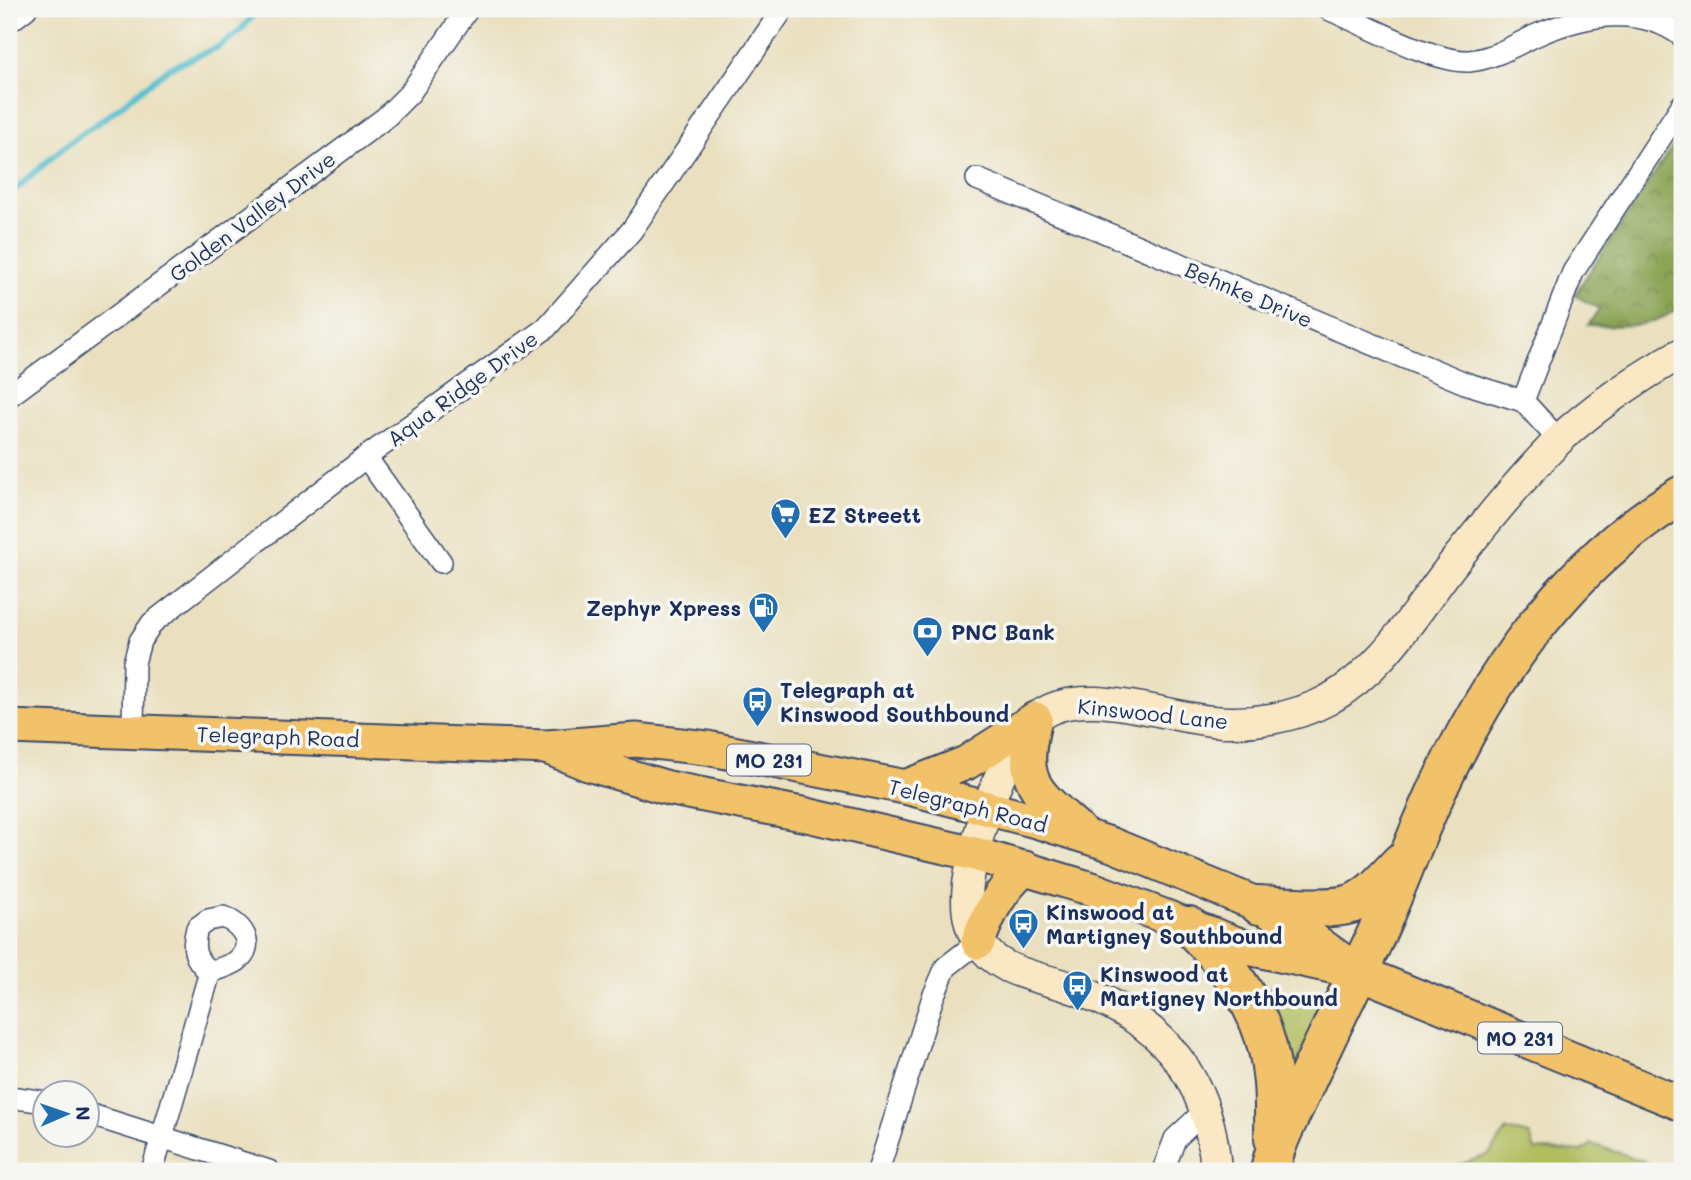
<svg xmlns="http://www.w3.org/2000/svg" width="1691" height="1180" viewBox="0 0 1691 1180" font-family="Mali,sans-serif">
	<defs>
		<pattern id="forest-crowns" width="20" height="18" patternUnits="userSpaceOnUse" patternTransform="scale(1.75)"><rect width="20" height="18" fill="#8ca456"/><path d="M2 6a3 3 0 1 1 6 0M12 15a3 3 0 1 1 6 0" fill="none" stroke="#72864a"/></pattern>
	</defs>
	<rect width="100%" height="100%" fill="#f6f6f2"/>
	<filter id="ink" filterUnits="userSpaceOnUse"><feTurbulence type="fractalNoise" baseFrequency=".0143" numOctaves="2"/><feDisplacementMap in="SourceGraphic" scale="14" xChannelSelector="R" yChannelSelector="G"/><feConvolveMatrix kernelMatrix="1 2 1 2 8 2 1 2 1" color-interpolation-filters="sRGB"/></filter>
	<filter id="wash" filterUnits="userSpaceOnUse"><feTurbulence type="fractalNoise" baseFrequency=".00686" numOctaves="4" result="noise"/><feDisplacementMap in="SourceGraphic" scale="28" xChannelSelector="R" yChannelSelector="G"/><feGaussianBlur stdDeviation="1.57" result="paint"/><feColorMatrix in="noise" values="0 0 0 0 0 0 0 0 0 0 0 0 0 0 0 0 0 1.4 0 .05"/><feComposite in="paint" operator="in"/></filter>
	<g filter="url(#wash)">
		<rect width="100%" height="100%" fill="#eae0bf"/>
		<g fill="#b1bd5f" stroke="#66765e" stroke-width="2">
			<path d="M 1256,983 L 1321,1005 L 1322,1008 L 1290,1080 Z"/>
			<path d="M 1507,1130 L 1530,1135 L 1535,1150 L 1582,1151 L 1592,1144 L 1644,1161 L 1650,1171 L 1440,1171 L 1488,1155 Z"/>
		</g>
		<path fill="url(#forest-crowns)" stroke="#546a5a" stroke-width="2" d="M 1682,132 L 1682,306 C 1649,330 1627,326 1588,325 L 1600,309 L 1574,295 Z"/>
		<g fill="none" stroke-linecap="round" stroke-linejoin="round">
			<path stroke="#53bece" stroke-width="6" d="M 9,195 L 66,145 L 109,115 L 169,68 L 218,47 L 238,33 L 259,9"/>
		</g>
	</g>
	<g filter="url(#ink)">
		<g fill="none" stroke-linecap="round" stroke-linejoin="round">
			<defs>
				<g id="street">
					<path d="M 1328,9 C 1362,23 1434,63 1469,61 C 1494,59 1516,44 1539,34 C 1584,15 1640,4 1682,36"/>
					<path d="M 9,22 L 26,9"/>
					<path d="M 977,179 L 1465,383 L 1523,401 L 1559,440"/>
					<path d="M 9,396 L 385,118 L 410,93 L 468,9"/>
					<path d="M 1523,401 L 1573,272 L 1682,105"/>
					<path d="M 366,457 L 441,562"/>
					<path d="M 133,730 L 134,663 L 140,641 L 152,623 L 366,457 L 546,328 L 632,230 L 783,9"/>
					<path d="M 223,917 C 242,925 257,944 237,961 C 230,966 218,969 210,972 C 193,959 192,947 197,928 L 208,920 Z"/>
					<path d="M 9,1097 L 46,1102"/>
					<path d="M 88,1114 L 269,1171"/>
					<path d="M 152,1171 L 210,972"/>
					<path d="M 878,1171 L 933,997 L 946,967 L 978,942"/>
					<path d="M 1163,1171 L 1175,1139 L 1205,1111"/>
				</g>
				<path id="secondary" d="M 1216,1171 C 1210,1072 1156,1014 1063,985 C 1031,975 997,971 978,941 C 970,929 967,915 967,901 C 966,859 1003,747 1035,719 C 1077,682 1161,716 1212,721 C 1251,725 1294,718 1328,700 C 1385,668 1416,610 1455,561 C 1487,520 1520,480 1556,443 C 1589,410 1642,375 1682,353"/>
				<g id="primary">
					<path d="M 1035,719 C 1019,782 1033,789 1078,829"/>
					<path d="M 9,727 L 547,747 L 636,740 L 707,748 L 905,787 L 1036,821 L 1110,844 L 1259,905 L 1297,928 L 1358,972"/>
					<path d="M 549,748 L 588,764 L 668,788 L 807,815 L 975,854 L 1092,889 L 1248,948 L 1358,972 L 1682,1104"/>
					<path d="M 905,787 L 966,763 L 1035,719"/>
					<path d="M 978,942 C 990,910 999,892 1025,868"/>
				</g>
				<g id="highway">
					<path d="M 1259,905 C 1283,906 1329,911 1351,904 C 1371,897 1387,876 1401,862"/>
					<path d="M 1189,926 C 1231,966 1266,1014 1272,1074 C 1275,1095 1274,1118 1274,1139"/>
					<path d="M 1270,1171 C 1275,1143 1289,1119 1301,1093 C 1322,1046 1345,1000 1367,954 C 1388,911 1404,866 1423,822 C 1478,693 1559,568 1682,495"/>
				</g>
			</defs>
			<use href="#street" stroke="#3a4a6d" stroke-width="24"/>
			<use href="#secondary" stroke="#3a4a6d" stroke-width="33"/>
			<use href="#primary" stroke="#3a4a6d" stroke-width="37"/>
			<use href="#highway" stroke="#3a4a6d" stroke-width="42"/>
			<use href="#street" stroke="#fff" stroke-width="21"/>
			<use href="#secondary" stroke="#fae7c3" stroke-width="30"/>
			<use href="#primary" stroke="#f2c26a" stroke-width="33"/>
			<use href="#highway" stroke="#f2c26a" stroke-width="38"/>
		</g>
	</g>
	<defs>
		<symbol id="supermarket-pin" viewBox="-11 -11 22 30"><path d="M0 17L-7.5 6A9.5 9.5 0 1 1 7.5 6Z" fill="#1f6fb2" stroke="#f6f6f2"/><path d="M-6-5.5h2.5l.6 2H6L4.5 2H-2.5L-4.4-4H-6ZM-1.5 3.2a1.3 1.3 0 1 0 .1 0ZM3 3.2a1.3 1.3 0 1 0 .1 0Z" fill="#fff"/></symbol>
		<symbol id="fuel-pin" viewBox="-11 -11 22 30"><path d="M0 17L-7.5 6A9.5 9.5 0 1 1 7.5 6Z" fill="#1f6fb2" stroke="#f6f6f2"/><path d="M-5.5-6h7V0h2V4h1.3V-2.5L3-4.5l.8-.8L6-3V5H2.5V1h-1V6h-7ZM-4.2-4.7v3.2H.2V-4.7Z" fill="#fff"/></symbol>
		<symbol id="bank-pin" viewBox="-11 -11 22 30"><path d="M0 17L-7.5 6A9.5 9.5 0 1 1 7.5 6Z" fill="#1f6fb2" stroke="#f6f6f2"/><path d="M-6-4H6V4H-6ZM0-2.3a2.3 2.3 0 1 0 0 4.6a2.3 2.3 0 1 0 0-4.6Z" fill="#fff"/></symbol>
		<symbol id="bus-pin" viewBox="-11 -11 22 30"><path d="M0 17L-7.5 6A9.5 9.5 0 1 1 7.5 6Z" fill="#1f6fb2" stroke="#f6f6f2"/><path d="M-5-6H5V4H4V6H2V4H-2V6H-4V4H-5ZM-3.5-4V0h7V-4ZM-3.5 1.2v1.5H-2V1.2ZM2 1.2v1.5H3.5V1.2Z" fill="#fff"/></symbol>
	</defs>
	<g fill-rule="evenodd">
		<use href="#supermarket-pin" x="768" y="496" width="35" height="47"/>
		<use href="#fuel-pin" x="746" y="590" width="35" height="47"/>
		<use href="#bank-pin" x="910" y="614" width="35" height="47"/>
		<use href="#bus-pin" x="740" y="684" width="35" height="47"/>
		<use href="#bus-pin" x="1006" y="906" width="35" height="47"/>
		<use href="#bus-pin" x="1060" y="968" width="35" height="47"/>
	</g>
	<g text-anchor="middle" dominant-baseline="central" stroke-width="7" stroke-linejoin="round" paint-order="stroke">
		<g fill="#f6f6f2" stroke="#5d6b8a" stroke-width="2">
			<rect x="727" y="744.5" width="84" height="31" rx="5"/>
			<rect x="1478" y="1022.5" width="84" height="31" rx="5"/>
		</g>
		<g font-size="19" font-weight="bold" fill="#1b2f5e">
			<text x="769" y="760">MO 231</text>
			<text x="1520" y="1038">MO 231</text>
		</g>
		<g font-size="21" fill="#1b2f5e" stroke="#f6f6f2">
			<text transform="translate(252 216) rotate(-37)">Golden Valley Drive</text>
			<text transform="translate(1249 294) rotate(23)">Behnke Drive</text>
			<text transform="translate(462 388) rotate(-36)">Aqua Ridge Drive</text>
			<text transform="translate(1153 713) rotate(6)">Kinswood Lane</text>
			<text transform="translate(278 736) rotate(2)">Telegraph Road</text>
			<text transform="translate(968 805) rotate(14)">Telegraph Road</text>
		</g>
		<g font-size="21" font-weight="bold" fill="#1b2f5e" stroke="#f6f6f2" text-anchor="start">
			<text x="808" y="514">EZ Streett</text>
			<text x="741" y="607" text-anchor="end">Zephyr Xpress</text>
			<text x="951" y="631">PNC Bank</text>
			<text x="780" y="689">Telegraph at<tspan x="780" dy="24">Kinswood Southbound</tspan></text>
			<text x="1046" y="911">Kinswood at<tspan x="1046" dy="24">Martigney Southbound</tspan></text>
			<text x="1100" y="973">Kinswood at<tspan x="1100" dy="24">Martigney Northbound</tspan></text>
		</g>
	</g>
	<rect width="1691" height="1180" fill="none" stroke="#f6f6f2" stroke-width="35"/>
	<g transform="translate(66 1114) rotate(88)"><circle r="33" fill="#f6f6f2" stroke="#9ea6b7" stroke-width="2"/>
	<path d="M0-5L12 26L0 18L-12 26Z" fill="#1f6fb2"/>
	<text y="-10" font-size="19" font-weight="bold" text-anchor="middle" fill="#1b2f5e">N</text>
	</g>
</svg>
